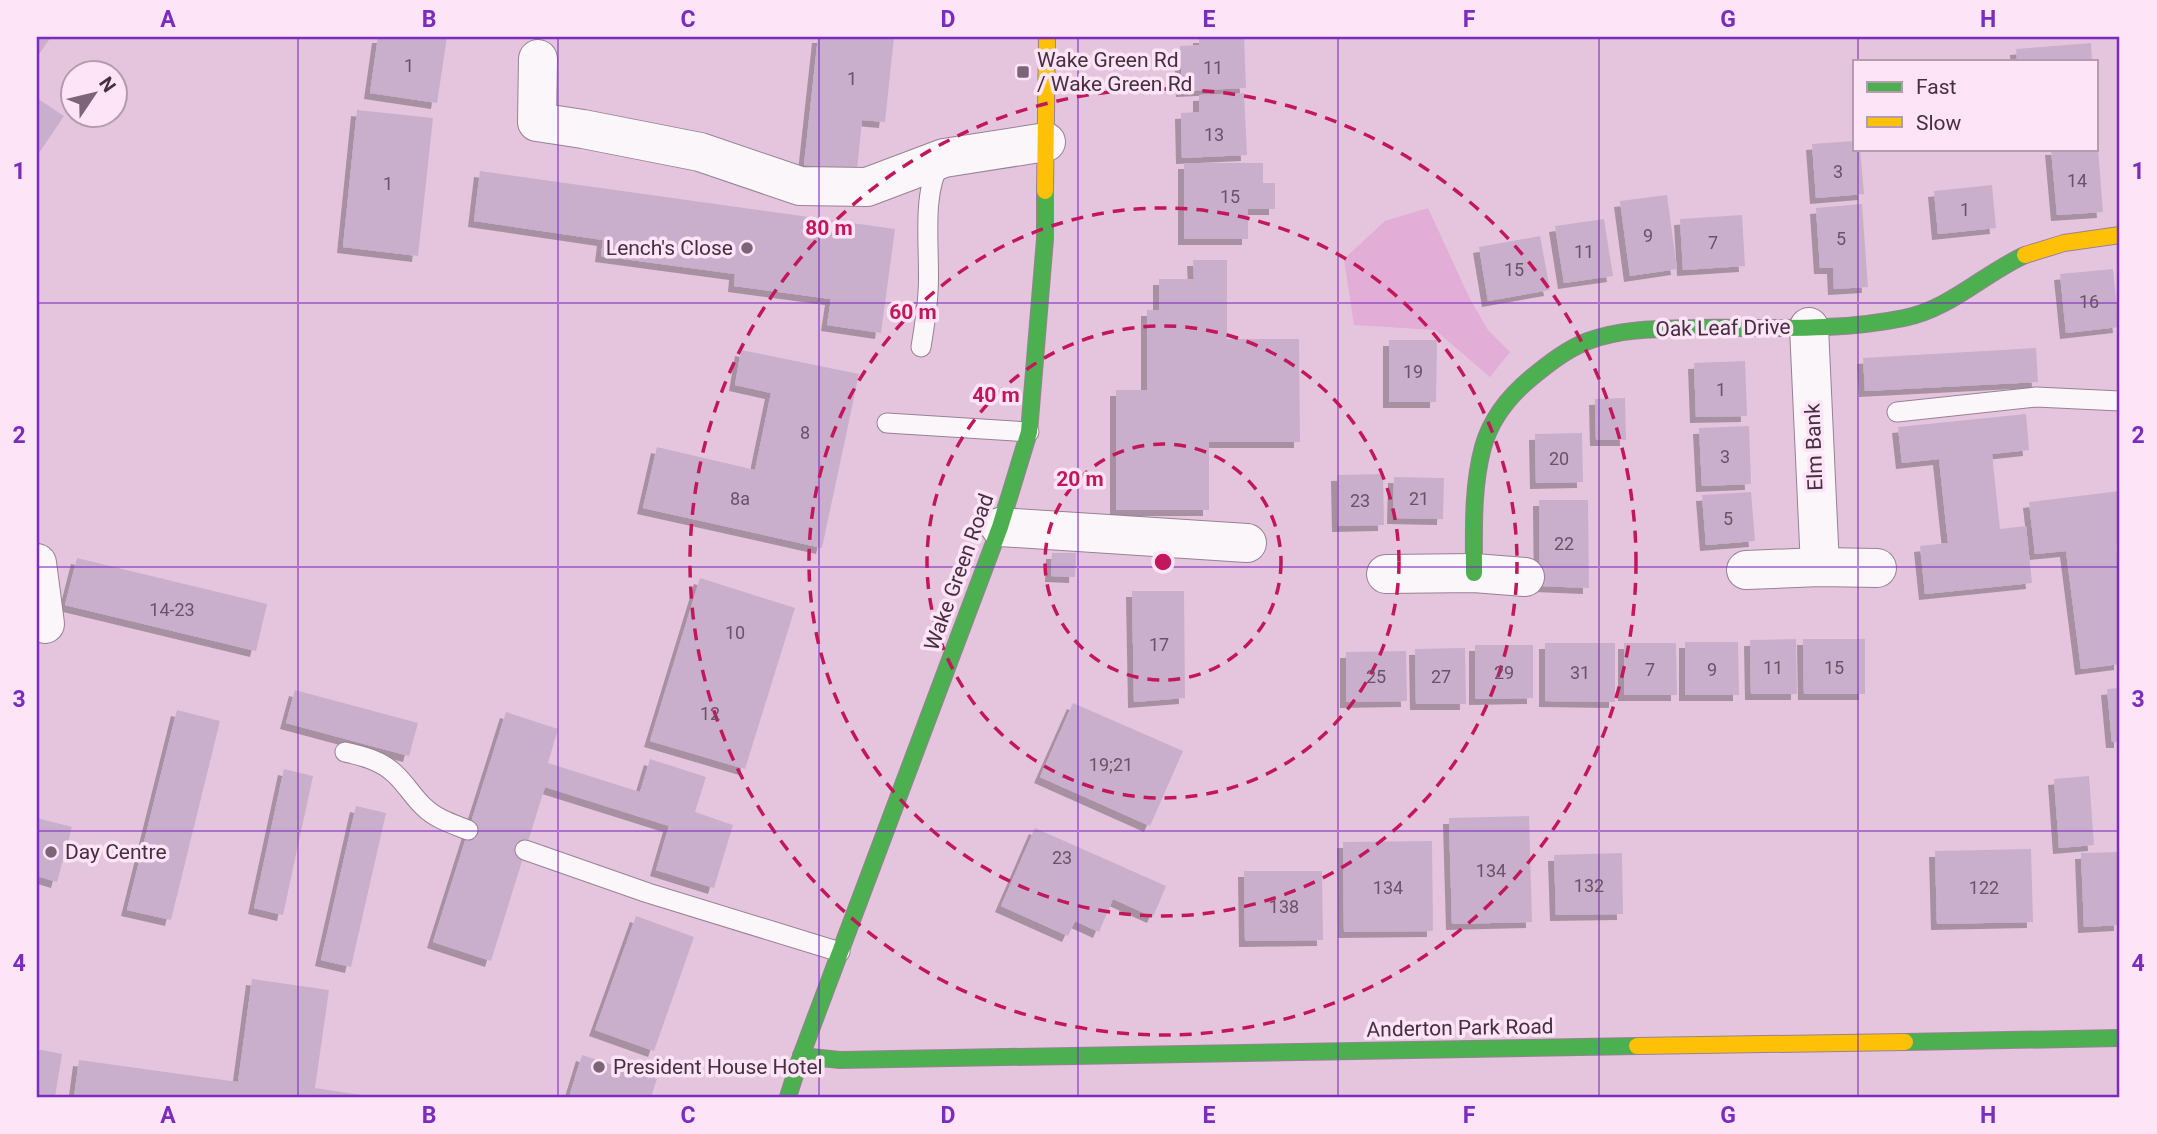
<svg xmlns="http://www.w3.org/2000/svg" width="2157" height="1134" viewBox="0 0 2157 1134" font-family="Roboto,sans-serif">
	<defs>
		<filter id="shadow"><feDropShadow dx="-6" dy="6" stdDeviation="0" flood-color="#0004"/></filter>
	</defs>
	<rect width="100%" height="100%" fill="#e4c5dd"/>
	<path fill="#e2add6" d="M 1428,208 L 1470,299 L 1488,330 L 1510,352 L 1490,377 L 1435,330 L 1354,325 L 1344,259 L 1385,221 Z"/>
	<g fill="#caafcd" filter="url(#shadow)">
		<path d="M 37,37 L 51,37 L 37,57 Z"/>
		<path d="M 378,37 L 447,37 L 437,103 L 370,93 Z"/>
		<path d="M 818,37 L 894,37 L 885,122 L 862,120 L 857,171 L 804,165 Z"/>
		<path d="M 1199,37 L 1244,37 L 1246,88 L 1182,91 L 1180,46 L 1199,45 Z"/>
		<path d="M 2091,43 L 2092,61 L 2017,61 L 2016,49 Z"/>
		<path d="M 1244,93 L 1247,155 L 1182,158 L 1181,113 L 1199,112 L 1199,95 Z"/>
		<path d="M 37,98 L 64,116 L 37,156 Z"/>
		<path d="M 357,110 L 433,118 L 418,256 L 343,247 Z"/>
		<path d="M 1854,141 L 1854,149 L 1860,149 L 1864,194 L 1816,198 L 1812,144 Z"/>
		<path d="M 2051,149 L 2098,149 L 2103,212 L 2057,215 Z"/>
		<path d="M 1184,163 L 1263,163 L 1263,183 L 1275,183 L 1275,209 L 1248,209 L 1248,239 L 1184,239 Z"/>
		<path d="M 480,171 L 895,229 L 881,333 L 827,325 L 831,299 L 734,286 L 735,274 L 601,256 L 603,240 L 474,221 Z"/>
		<path d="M 1992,185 L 1996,228 L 1938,234 L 1934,191 Z"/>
		<path d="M 1667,195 L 1677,269 L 1630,276 L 1620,201 Z"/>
		<path d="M 1862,204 L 1868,287 L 1834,289 L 1833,268 L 1820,268 L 1816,208 Z"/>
		<path d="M 1742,215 L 1745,266 L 1683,270 L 1680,219 Z"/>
		<path d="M 1604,219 L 1613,276 L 1564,283 L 1555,226 Z"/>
		<path d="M 1540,236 L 1550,290 L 1488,301 L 1479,247 Z"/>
		<path d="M 1193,260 L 1227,260 L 1227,339 L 1299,339 L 1300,442 L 1209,442 L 1209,510 L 1116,510 L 1116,390 L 1147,390 L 1147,310 L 1159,310 L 1159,279 L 1194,279 Z"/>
		<path d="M 2113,269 L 2119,327 L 2066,333 L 2060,274 Z"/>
		<path d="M 1389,340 L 1437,340 L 1436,402 L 1389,402 Z"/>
		<path d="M 2036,348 L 2038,382 L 1865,391 L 1863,358 Z"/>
		<path d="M 741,350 L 859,374 L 822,548 L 643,508 L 657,447 L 755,470 L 771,393 L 735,385 Z"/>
		<path d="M 1745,361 L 1747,416 L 1696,417 L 1694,363 Z"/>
		<path d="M 1625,398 L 1626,440 L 1596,440 L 1595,399 Z"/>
		<path d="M 2026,414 L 2029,450 L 1992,454 L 2000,529 L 2026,526 L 2032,583 L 1925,594 L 1920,546 L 1948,543 L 1939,459 L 1902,463 L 1898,427 Z"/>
		<path d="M 1749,426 L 1751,484 L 1702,486 L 1699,428 Z"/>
		<path d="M 1582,433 L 1583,482 L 1536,483 L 1535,434 Z"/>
		<path d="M 1383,474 L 1384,525 L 1338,526 L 1337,475 Z"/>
		<path d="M 1394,477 L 1444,478 L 1443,519 L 1393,518 Z"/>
		<path d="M 2120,491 L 2120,544 L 2116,545 L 2120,577 L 2120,664 L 2081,669 L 2066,551 L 2035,554 L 2029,502 Z"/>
		<path d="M 1751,492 L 1755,541 L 1706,545 L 1702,495 Z"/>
		<path d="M 1539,500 L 1588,500 L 1589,588 L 1540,586 Z"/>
		<path d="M 1052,553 L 1076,553 L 1075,577 L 1051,576 Z"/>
		<path d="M 77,558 L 267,604 L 256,651 L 65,605 Z"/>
		<path d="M 700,578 L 795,608 L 745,769 L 650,741 Z"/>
		<path d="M 1132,591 L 1184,591 L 1185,698 L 1134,702 Z"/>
		<path d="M 1796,639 L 1797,694 L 1751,694 L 1750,640 Z"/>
		<path d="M 1803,639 L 1865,639 L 1865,694 L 1804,694 Z"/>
		<path d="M 1685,642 L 1738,642 L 1739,695 L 1685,695 Z"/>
		<path d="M 1545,643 L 1615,643 L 1615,702 L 1545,701 Z"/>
		<path d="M 1624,643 L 1676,643 L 1677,695 L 1624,695 Z"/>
		<path d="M 1475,645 L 1533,645 L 1533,698 L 1475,699 Z"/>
		<path d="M 1465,648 L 1466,704 L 1416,704 L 1415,649 Z"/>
		<path d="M 1406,651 L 1407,701 L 1346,702 L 1346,652 Z"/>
		<path d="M 2120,688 L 2120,742 L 2112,742 L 2107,689 Z"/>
		<path d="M 295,690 L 418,723 L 409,756 L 286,723 Z"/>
		<path d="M 1073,703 L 1183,751 L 1150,826 L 1040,777 Z"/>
		<path d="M 177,710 L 220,721 L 171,920 L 127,910 Z"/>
		<path d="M 506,712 L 558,729 L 548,763 L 640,792 L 650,759 L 706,777 L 695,812 L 733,825 L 714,888 L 656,870 L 669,826 L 545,787 L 491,961 L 433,942 Z"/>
		<path d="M 284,769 L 313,776 L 283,915 L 254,908 Z"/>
		<path d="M 2089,776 L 2094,845 L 2059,848 L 2054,779 Z"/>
		<path d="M 356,806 L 386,813 L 351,967 L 321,960 Z"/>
		<path d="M 1529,816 L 1532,922 L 1452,924 L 1449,818 Z"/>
		<path d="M 37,818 L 72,827 L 57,882 L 37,876 Z"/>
		<path d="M 1035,828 L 1166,886 L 1153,917 L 1113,899 L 1099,932 L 1075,921 L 1068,936 L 1001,906 Z"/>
		<path d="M 1432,841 L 1433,931 L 1344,932 L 1343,842 Z"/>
		<path d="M 2031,849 L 2033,922 L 1937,924 L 1935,851 Z"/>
		<path d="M 2120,852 L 2120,925 L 2084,927 L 2081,853 Z"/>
		<path d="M 1622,853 L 1623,914 L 1556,915 L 1554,855 Z"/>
		<path d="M 1244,871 L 1322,871 L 1323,940 L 1245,941 Z"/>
		<path d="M 636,916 L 694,937 L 654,1051 L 595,1030 Z"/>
		<path d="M 252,979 L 329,990 L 315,1088 L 368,1096 L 368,1097 L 74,1097 L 79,1060 L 238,1082 Z"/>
		<path d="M 37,1049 L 62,1054 L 55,1097 L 37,1097 Z"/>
		<path d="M 582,1055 L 657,1079 L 651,1097 L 569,1097 Z"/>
	</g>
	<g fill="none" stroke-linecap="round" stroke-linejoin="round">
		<defs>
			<g id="lane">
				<path d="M 921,347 C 924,329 927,311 928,292 C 931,255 920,193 941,162"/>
				<path d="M 1897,412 L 2036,397 L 2120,401"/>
				<path d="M 887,423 L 1029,432"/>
				<path d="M 345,752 C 363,756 382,761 395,774 C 406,784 413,797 424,807 C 436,819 453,824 468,830"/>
				<path d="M 525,850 L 648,893 L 840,952"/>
			</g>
			<g id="street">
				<path d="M 538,59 L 537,122 L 583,129 L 700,152 L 800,186 L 867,187 L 944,158 L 1046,142"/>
				<path d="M 1809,327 L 1820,567"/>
				<path d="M 1000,527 L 1247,543"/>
				<path d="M 37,563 L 45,624"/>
				<path d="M 1746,570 L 1820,567 L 1877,568"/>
				<path d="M 1386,574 L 1474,573 L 1525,577"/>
			</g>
			<g id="fast">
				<path d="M 1474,573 C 1474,531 1472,488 1483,447 C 1491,419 1508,397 1531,378 C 1548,364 1567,349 1588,341 C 1623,328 1661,329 1698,328 C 1766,327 1836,332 1904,318 C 1950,309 1983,274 2025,255"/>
				<path d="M 1905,1042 L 2120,1038"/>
				<path d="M 801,1056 L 840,1060 L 1637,1046"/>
				<path d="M 788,1097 L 801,1056 L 1000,527 L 1029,432 L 1045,239 L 1045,191"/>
			</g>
			<g id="slow">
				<path d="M 1045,191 L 1047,37"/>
				<path d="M 2025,255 L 2064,243 L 2120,235"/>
				<path d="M 1637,1046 L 1905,1042"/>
			</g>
		</defs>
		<use href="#lane" stroke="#988193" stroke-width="21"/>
		<use href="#street" stroke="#988193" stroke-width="40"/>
		<use href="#fast" stroke="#988193" stroke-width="18"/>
		<use href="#slow" stroke="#988193" stroke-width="18"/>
		<use href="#lane" stroke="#fbf6fa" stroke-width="19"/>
		<use href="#street" stroke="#fbf6fa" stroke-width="38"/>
		<use href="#fast" stroke="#4caf50" stroke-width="16"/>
		<use href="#slow" stroke="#ffc107" stroke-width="16"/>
	</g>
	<path fill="none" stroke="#7b2cbf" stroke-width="2" stroke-opacity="0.55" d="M 298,37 L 298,1097M 558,37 L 558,1097M 819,37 L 819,1097M 1078,37 L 1078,1097M 1338,37 L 1338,1097M 1599,37 L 1599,1097M 1858,37 L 1858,61M 1858,149 L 1858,1097M 37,303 L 2120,303M 37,567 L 2120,567M 37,831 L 2120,831"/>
	<g fill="none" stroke="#c2185b" stroke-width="3.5" stroke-dasharray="12 9">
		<circle cx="1163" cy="562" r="118"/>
		<circle cx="1163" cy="562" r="236"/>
		<circle cx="1163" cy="562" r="354"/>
		<circle cx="1163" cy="562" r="473"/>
	</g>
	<g fill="#7d6478" stroke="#fde5f7" stroke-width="2.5">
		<rect x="1016" y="65" width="14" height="14" rx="3.5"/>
		<circle cx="747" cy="248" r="7"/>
		<circle cx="51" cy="852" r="7"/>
		<circle cx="599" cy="1067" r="7"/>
	</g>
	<g text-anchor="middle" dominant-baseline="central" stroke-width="7" stroke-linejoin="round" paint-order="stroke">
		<g font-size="18" fill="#6a5267">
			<text x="409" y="65">1</text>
			<text x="1213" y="67">11</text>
			<text x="852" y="78">1</text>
			<text x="1214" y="134">13</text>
			<text x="1838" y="171">3</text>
			<text x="2077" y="180">14</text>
			<text x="388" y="183">1</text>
			<text x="1230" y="196">15</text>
			<text x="1965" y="209">1</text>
			<text x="1648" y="235">9</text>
			<text x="1841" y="238">5</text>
			<text x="1713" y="242">7</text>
			<text x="1584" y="251">11</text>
			<text x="1514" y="269">15</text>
			<text x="2089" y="301">16</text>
			<text x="1413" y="371">19</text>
			<text x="1721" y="389">1</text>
			<text x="805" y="432">8</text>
			<text x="1725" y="456">3</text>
			<text x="1559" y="458">20</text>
			<text x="740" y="498">8a</text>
			<text x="1419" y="498">21</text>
			<text x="1360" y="500">23</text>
			<text x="1728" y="518">5</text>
			<text x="1564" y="543">22</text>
			<text x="172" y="609">14-23</text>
			<text x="735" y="632">10</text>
			<text x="1159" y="644">17</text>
			<text x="1773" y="667">11</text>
			<text x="1834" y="667">15</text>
			<text x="1650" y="669">7</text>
			<text x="1712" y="669">9</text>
			<text x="1504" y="672">29</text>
			<text x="1580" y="672">31</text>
			<text x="1376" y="676">25</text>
			<text x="1441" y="676">27</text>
			<text x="710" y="713">12</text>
			<text x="1111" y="764">19;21</text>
			<text x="1062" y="857">23</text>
			<text x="1491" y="870">134</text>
			<text x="1589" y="885">132</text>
			<text x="1388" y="887">134</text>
			<text x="1984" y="887">122</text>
			<text x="1284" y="906">138</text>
		</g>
		<g font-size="21" fill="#462f41" stroke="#fde5f7" text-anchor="start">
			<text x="1037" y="60">Wake Green Rd<tspan x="1037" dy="24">/ Wake Green Rd</tspan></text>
			<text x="733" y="248" text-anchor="end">Lench's Close</text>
			<text x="65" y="852">Day Centre</text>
			<text x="613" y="1067">President House Hotel</text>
		</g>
		<g font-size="21" fill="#462f41" stroke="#fde5f7">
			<text transform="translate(1723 328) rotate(-1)">Oak Leaf Drive</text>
			<text transform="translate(1814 447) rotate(-92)">Elm Bank</text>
			<text transform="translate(959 572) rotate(-70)">Wake Green Road</text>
			<text transform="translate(1460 1028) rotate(-1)">Anderton Park Road</text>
		</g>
	</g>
	<circle cx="1163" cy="562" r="10" fill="#c2185b" stroke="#fde5f7" stroke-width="3.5"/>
	<g font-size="21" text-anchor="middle" font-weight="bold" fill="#c2185b" stroke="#fde5f7" stroke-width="7" stroke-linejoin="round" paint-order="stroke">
		<text x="829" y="235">80 m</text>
		<text x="913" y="319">60 m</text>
		<text x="996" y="402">40 m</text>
		<text x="1080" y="486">20 m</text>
	</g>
	<rect width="2157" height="1134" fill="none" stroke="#fde5f7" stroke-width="77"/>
	<rect x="1853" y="60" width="245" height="91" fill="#fde5f7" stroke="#b49cae" stroke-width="2"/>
	<rect x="1867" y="82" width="35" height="10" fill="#4caf50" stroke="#b49cae" stroke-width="2"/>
	<text x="1916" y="94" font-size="21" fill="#462f41">Fast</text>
	<rect x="1867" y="117" width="35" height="10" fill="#ffc107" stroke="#b49cae" stroke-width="2"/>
	<text x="1916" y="130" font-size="21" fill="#462f41">Slow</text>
	<g transform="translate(94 94) rotate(55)"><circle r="33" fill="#fde5f7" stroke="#b49cae" stroke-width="2"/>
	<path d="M0-5L12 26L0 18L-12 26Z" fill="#7d6478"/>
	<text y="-10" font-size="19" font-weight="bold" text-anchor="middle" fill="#462f41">N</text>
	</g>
	<rect x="38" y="38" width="2080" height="1058" fill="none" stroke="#7b2cbf" stroke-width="2.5"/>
	<g font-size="23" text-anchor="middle" font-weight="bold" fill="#7b2cbf">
		<text x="168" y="27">A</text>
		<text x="429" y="27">B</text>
		<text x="688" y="27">C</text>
		<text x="948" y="27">D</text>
		<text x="1209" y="27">E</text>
		<text x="1469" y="27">F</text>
		<text x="1728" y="27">G</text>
		<text x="1988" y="27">H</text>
		<text x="19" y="179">1</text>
		<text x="2138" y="179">1</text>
		<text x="19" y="443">2</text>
		<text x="2138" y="443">2</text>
		<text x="19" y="707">3</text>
		<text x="2138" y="707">3</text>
		<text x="19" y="971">4</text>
		<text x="2138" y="971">4</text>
		<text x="168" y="1123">A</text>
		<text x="429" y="1123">B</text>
		<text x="688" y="1123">C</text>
		<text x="948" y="1123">D</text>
		<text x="1209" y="1123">E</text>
		<text x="1469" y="1123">F</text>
		<text x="1728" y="1123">G</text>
		<text x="1988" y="1123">H</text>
	</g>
</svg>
